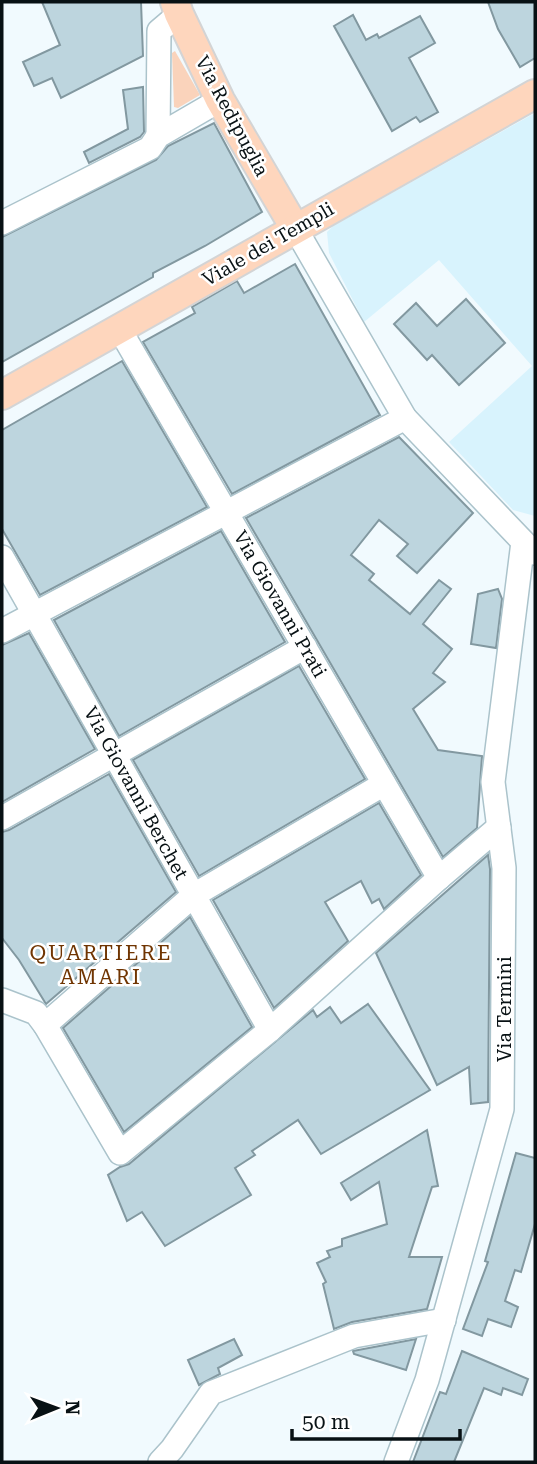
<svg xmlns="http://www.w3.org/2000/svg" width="537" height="1464" viewBox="0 0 537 1464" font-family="'Roboto Serif',serif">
	<rect width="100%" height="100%" fill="#f1fafe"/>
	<path fill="#d8f3fd" d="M 535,113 L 535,516 L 513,510 L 449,442 L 532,366 L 439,260 L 364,322 L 329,253 L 327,232 L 333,226 Z"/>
	<path fill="#fad3bb" d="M 175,51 L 200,95 L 178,108 L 174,107 L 172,53 Z"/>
	<g fill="#bdd5de" stroke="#8298a0" stroke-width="2">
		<path d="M 42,2 L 141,2 L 143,56 L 61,98 L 52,78 L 34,86 L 23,62 L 60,45 Z"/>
		<path d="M 488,2 L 535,2 L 535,58 L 520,67 L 498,29 Z"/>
		<path d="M 353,15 L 366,40 L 377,34 L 379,38 L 420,16 L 435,43 L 409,58 L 438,112 L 420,122 L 416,117 L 392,131 L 334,26 Z"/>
		<path d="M 143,87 L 144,132 L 140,137 L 89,163 L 84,152 L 128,129 L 123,90 Z"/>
		<path d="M 214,123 L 262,212 L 205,246 L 153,273 L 153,277 L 2,362 L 2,237 L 156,160 L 168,146 Z"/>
		<path d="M 295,264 L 380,415 L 232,494 L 143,342 L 195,313 L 192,307 L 237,281 L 244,293 Z"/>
		<path d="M 466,299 L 505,343 L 459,385 L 432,355 L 427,360 L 394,324 L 416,303 L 437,326 Z"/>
		<path d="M 122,361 L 207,507 L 40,595 L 2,529 L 2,430 Z"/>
		<path d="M 399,437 L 473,513 L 417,573 L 397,556 L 408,544 L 379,520 L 351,555 L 374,574 L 369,580 L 410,614 L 439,580 L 451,589 L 423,624 L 452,649 L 433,673 L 445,682 L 413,709 L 438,750 L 482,756 L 477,828 L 443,857 L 246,518 Z"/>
		<path d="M 221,531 L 285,642 L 119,736 L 54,620 Z"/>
		<path d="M 498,589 L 502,599 L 496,648 L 471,644 L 478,594 Z"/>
		<path d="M 29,633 L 95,749 L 2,802 L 2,645 Z"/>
		<path d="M 299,666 L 365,779 L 199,876 L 133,760 Z"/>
		<path d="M 109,774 L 176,892 L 46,1004 L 19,960 L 2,938 L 2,832 L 9,830 Z"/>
		<path d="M 379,803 L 421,875 L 384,909 L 379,899 L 372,903 L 361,881 L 325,902 L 348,941 L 274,1008 L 213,900 Z"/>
		<path d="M 488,855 L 490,869 L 488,1102 L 471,1104 L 469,1067 L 437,1085 L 376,953 Z"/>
		<path d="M 190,917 L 252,1027 L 124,1132 L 63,1028 Z"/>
		<path d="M 368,1004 L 430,1090 L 321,1154 L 298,1120 L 252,1151 L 255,1155 L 235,1168 L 251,1195 L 165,1246 L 142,1212 L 127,1221 L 108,1175 L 120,1167 L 129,1164 L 313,1010 L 317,1017 L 330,1007 L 341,1023 Z"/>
		<path d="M 427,1130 L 438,1186 L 432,1187 L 409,1257 L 442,1257 L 427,1309 L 352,1322 L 334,1329 L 323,1284 L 326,1282 L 317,1263 L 330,1257 L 327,1251 L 342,1246 L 342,1239 L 387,1224 L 379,1182 L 351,1200 L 341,1183 Z"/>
		<path d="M 516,1153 L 535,1158 L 535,1224 L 521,1272 L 515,1270 L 505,1301 L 518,1307 L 511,1327 L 488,1319 L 482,1336 L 463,1329 L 488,1262 L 485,1261 Z"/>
		<path d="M 234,1339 L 242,1355 L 218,1368 L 220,1374 L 199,1385 L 188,1360 Z"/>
		<path d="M 416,1339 L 406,1370 L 354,1354 L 353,1351 Z"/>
		<path d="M 462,1351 L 528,1379 L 522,1395 L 503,1388 L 501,1395 L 484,1388 L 454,1462 L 413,1462 L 440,1392 L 446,1394 Z"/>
	</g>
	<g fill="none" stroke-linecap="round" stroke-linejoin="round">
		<defs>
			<g id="minor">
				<path d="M 158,136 L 159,31 L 179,14"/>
				<path d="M 2,223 L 150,148 L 158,136 L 220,100"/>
				<path d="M 295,228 L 405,418 L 534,553"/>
				<path d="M 120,330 L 439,878"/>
				<path d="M 2,557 L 270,1030"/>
				<path d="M 2,631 L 405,418"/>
				<path d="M 2,818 L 305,647"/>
				<path d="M 2,1000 L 36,1013 L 45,1025 L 120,1153 L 270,1030 L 439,878 L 499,827"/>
				<path d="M 45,1025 L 194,895 L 384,784"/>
				<path d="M 160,1462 L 172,1449 L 211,1393 L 354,1336 L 444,1320"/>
				<path d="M 396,1462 L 427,1380 L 502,1109 L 504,868 L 493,782 L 523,542"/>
			</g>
			<g id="major">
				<path d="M 175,2 L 179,14 L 220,100 L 295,228"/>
				<path d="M 2,395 L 535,94"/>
			</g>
		</defs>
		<use href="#minor" stroke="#abc3cb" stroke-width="26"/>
		<use href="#major" stroke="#d3d4d5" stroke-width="32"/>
		<use href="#minor" stroke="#fff" stroke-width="23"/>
		<use href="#major" stroke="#fed6bd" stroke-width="28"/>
	</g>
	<g text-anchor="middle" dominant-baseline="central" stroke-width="5" stroke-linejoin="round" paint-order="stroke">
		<g font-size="19" fill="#081114" stroke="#fff">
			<text transform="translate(232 116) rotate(62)">Via Redipuglia</text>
			<text transform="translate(268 244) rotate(-30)">Viale dei Templi</text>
			<text transform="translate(280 604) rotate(60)">Via Giovanni Prati</text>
			<text transform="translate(136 793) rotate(61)">Via Giovanni Berchet</text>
			<text transform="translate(504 1009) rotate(-90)">Via Termini</text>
		</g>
		<g font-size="21" letter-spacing="2" fill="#703502" stroke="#fff">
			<text x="101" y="953">QUARTIERE<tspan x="101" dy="24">AMARI</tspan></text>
		</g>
	</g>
	<rect width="537" height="1464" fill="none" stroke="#081114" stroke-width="7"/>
	<g transform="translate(56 1408) rotate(89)" stroke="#ffffff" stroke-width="5" paint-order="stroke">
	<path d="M0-5L12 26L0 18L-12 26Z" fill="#081114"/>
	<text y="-10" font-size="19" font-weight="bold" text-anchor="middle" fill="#081114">N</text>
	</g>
	<path d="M292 1429v10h168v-10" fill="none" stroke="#081114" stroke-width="3.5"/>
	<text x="302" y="1429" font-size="21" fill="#081114" stroke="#ffffff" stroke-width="5" paint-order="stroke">50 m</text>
</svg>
